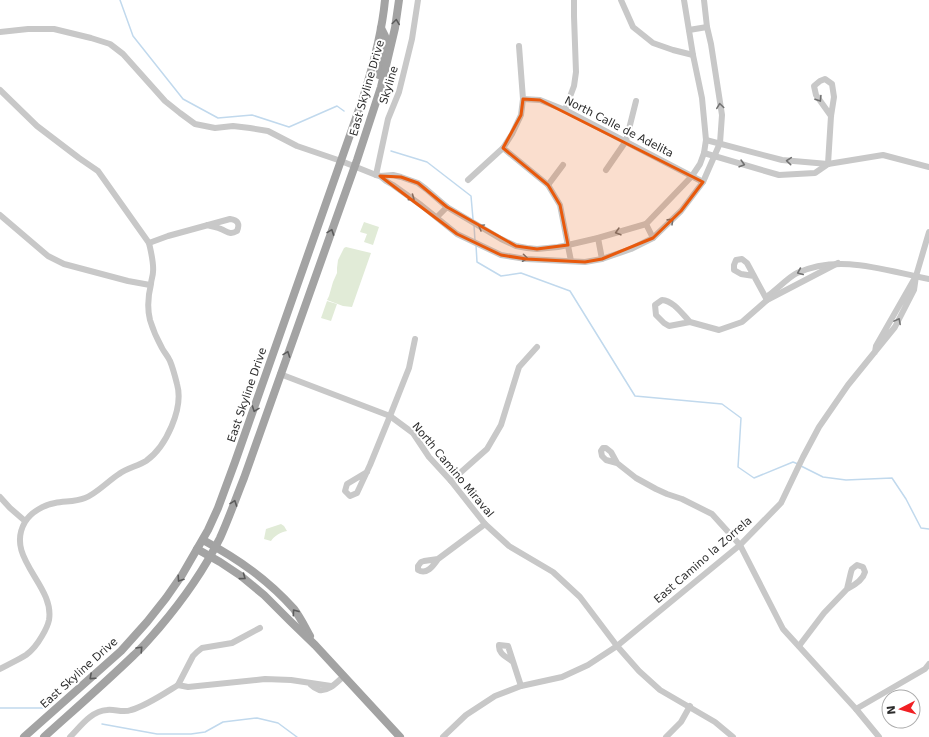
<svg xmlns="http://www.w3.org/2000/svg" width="929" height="737" viewBox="0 0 929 737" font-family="'DejaVu Sans',sans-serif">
	<rect width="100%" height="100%" fill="#fff"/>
	<g fill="#e1ebd7">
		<path d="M 364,222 L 379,227 L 373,245 L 364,242 L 367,234 L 360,232 Z"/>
		<path d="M 346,247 L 371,253 L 352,307 L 343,306 L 327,300 L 329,296 L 333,282 L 337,273 L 337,268 L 338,260 L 344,248 Z"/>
		<path d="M 327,301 L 337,304 L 331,321 L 321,318 Z"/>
		<path d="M 281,524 L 284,526 L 287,531 C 281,532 274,536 271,541 L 264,539 L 266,529 Z"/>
	</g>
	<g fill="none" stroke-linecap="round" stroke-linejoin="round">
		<g stroke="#c1d9ed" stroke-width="1.5">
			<path d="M 120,0 L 133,36 L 183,99 L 218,118 L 252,115 L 289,127 L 337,106 L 344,111"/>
			<path d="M 391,151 L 427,162 L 471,196 L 473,219"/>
			<path d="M 474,225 L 475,241"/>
			<path d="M 476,245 L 477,262 L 501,276 L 521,273 L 570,291 L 635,396 L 722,404 L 741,418 L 738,467 L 754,478 L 793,462 L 798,464"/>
			<path d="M 801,466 L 823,477 L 846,480 L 892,478 L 906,499 L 921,528 L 929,529"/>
			<path d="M 0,708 L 43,708"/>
			<path d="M 102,724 L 157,734 L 191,734 L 205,732 L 223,722 L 257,718 L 278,723 L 297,737"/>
		</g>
		<g stroke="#c8c8c8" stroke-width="6">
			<path d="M 621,0 L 633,27 L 653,43 L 673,50 L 693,55"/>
			<path d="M 689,30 L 707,27"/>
			<path d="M 0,32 L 28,29 L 54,29 L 91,38 L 110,44 L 123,54 L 165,101 L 180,113 L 195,124 L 215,128 L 233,126 L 250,128 L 268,131 L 297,146 L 341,161 L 376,175 L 380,176 L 393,175 L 401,177 L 418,183 L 426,189 L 447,207 L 501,239 L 516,246 L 527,248 L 537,249 L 558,247 L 568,245 L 598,238 L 646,224 L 692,176 L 700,164 L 704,153 L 706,140 L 702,98 L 693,55 L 684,0"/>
			<path d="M 0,90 L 37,126 L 79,158 L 98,171 L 149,243 C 151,252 154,263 153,272 C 153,276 151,280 151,284 C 148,296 147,308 150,320 C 153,330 157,339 162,348 C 164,352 168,356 170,361 C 173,368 175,376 177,384 C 184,408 166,447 146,461 C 138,466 127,468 119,474 C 108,481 96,494 85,498 C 75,502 65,501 55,503 C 44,505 31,512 25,522 C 4,558 55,585 49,620 C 48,625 45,631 42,636 C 38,643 33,650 26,655 C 18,660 9,664 0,669"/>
			<path d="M 523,99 L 540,100 L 565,110 L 703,182"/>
			<path d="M 565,110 L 574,86 L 576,72 L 574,16 L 574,0"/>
			<path d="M 706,140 L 782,160 L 828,164 L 883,155 L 929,167"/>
			<path d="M 503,148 L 548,185 L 560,205 L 571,261"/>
			<path d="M 704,153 L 779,175 L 815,173 L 828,164"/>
			<path d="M 828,164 L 831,116 L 834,97 L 832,84 L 825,79 L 820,81 L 814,86 L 816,95 L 831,116"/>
			<path d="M 606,170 L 626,141 L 636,101"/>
			<path d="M 376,175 L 388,119 L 399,92 L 412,39 L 418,0"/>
			<path d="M 380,176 L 386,181 L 393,185 L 421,205 L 457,234 L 501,255 L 526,259 L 585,262 L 602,259 L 631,249 L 653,238 L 681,211 L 703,182 L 720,143 L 722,115 L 711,44 L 707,27 L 704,0"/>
			<path d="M 468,180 L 503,148 L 512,134 L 521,115 L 523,99 L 519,46"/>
			<path d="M 548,185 L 563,165"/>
			<path d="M 0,215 L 48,256 L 64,264 L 128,281 L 150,285"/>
			<path d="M 437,217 L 447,207"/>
			<path d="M 646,224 L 653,238"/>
			<path d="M 598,238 L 602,259"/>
			<path d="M 149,243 L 168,236 L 230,219 C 238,220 240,224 237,231 C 230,235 228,232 221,229 C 217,227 212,227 207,225"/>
			<path d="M 754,276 L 741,274 L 734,270 L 734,265 L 736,260 L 742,259 L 747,263 L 767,300"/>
			<path d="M 916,276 L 929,232"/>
			<path d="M 768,299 L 769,295 C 776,290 790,276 797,273 C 840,253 886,271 929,279"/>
			<path d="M 690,322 C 682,314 674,301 662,300 L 655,305 L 656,315 L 664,323 L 669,326 L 690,322 L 719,330 L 742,322 L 767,300 L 838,263"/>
			<path d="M 280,374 L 390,416 L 413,433 L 429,457 L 451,481 L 485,524 L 509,546 L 553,572 L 580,597 L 617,646 L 639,671 L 660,690 L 715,722 L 733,737"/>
			<path d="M 617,463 L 611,452 L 606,448 L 603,448 L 601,451 L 602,456 L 606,460 L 617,463 L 636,478 L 656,489 L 667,494 L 682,499 L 712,514 L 740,545 L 783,629 L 856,709 L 879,737"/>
			<path d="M 367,472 L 347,484 L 345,491 L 350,496 L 357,493 L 370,465 L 390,416 L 409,368 L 415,339"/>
			<path d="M 451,481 L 487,449 L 501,425 L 519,367 L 537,347"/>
			<path d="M 0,497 L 10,508 L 25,521"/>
			<path d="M 438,559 C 433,566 427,575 418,570 L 418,566 L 421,562 L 424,561 L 438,559 L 485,524"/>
			<path d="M 799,646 L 824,613 L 847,589 L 851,572 L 852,569 L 857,565 L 863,567 L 865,572 C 863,580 855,585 847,589"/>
			<path d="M 513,662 C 507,657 498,654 499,645 L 508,646 L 521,686"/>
			<path d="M 178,685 L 193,656 L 197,652 L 202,648 L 232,643 L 260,628"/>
			<path d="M 311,685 C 313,687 316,689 319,690 C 329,692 338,681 344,676"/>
			<path d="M 856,709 L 925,669 L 929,664"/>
			<path d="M 70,737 C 80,727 91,711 107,710 C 115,709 123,713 131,710 C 146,706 165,693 178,685 L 188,687 L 265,679 L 291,680 L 331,686"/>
			<path d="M 443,737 L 466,715 L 495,696 L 521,686 L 562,677 L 588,665 L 617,646 L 740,545 L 781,503 L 803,457 L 819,427 L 848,385 L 895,327 L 914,290 L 916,276 L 876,346 L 875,352"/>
			<path d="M 666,737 L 681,722 L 690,706"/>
		</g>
		<g stroke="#a3a3a3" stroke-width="8">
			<path d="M 379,75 L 386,45 L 385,36 L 381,28"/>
			<path d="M 203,540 C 238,559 267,579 294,609 C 300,617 305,627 310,636"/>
			<path d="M 197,549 L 220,562 L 241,576 L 264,595 L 290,621 L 315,645 L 400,737"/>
			<path d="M 24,737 L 121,651 L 147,622 L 166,598 L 182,575 L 208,530 L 218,508 L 235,462 L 363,98 C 373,66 382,33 385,0"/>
			<path d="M 44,737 C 74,710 105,683 134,655 C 143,647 151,637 159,628 C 182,601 204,570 220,538 C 229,518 236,498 244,478 L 357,160 L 381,87 L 395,28 L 399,0"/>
		</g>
	</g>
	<defs><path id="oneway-chevron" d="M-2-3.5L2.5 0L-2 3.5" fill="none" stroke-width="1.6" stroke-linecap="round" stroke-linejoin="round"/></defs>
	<g stroke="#5b5b5b">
		<use href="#oneway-chevron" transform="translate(396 22) rotate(-82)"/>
		<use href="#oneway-chevron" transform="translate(331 232) rotate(-70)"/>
		<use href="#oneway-chevron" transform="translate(287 354) rotate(-70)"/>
		<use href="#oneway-chevron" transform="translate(255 409) rotate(110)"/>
		<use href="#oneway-chevron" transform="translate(234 503) rotate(-70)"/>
		<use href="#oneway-chevron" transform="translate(243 577) rotate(36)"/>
		<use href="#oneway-chevron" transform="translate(180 579) rotate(124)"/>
		<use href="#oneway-chevron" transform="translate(295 612) rotate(-126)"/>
		<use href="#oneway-chevron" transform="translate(140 649) rotate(-47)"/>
		<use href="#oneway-chevron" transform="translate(92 677) rotate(138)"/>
	</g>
	<g stroke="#727272">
		<use href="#oneway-chevron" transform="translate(819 99) rotate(58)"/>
		<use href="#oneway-chevron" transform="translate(720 106) rotate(-98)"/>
		<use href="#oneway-chevron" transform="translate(789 161) rotate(-175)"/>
		<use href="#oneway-chevron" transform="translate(742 164) rotate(16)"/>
		<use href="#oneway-chevron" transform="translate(412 198) rotate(36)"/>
		<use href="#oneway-chevron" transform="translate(671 221) rotate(-44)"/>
		<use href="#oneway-chevron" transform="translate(481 227) rotate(-150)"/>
		<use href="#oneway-chevron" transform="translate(618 232) rotate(164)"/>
		<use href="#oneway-chevron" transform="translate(525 258) rotate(7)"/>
		<use href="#oneway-chevron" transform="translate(800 272) rotate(157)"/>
		<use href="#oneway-chevron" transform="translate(898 321) rotate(-62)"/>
	</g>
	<path fill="#e8590c" fill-opacity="0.2" stroke="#e8590c" stroke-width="3" stroke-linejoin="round" d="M 523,99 L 540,100 L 703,182 L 681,211 L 653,238 L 602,259 L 585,262 L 526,259 L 501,255 L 457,234 L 380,176 L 401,177 L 418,183 L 447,207 L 516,246 L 537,249 L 568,245 L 560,205 L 548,185 L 503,148 L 521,115 Z"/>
	<g text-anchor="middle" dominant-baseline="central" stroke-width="4" stroke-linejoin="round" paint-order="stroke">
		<g font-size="11" fill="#2b2b2b" stroke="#fff">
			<text transform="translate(389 85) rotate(-73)">Skyline</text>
			<text transform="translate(367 88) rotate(-74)">East Skyline Drive</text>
			<text transform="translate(619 127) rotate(27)">North Calle de Adelita</text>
			<text transform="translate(247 395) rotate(-71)">East Skyline Drive</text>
			<text transform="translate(453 470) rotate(50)">North Camino Miraval</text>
			<text transform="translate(703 560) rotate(-41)">East Camino la Zorrela</text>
			<text transform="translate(79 673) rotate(-42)">East Skyline Drive</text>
		</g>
	</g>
	<g transform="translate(901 709) rotate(264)"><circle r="19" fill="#ffffff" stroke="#aaaaaa"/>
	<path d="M0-3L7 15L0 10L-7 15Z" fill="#f11f23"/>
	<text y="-6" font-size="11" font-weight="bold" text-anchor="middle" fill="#2b2b2b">N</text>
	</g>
</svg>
